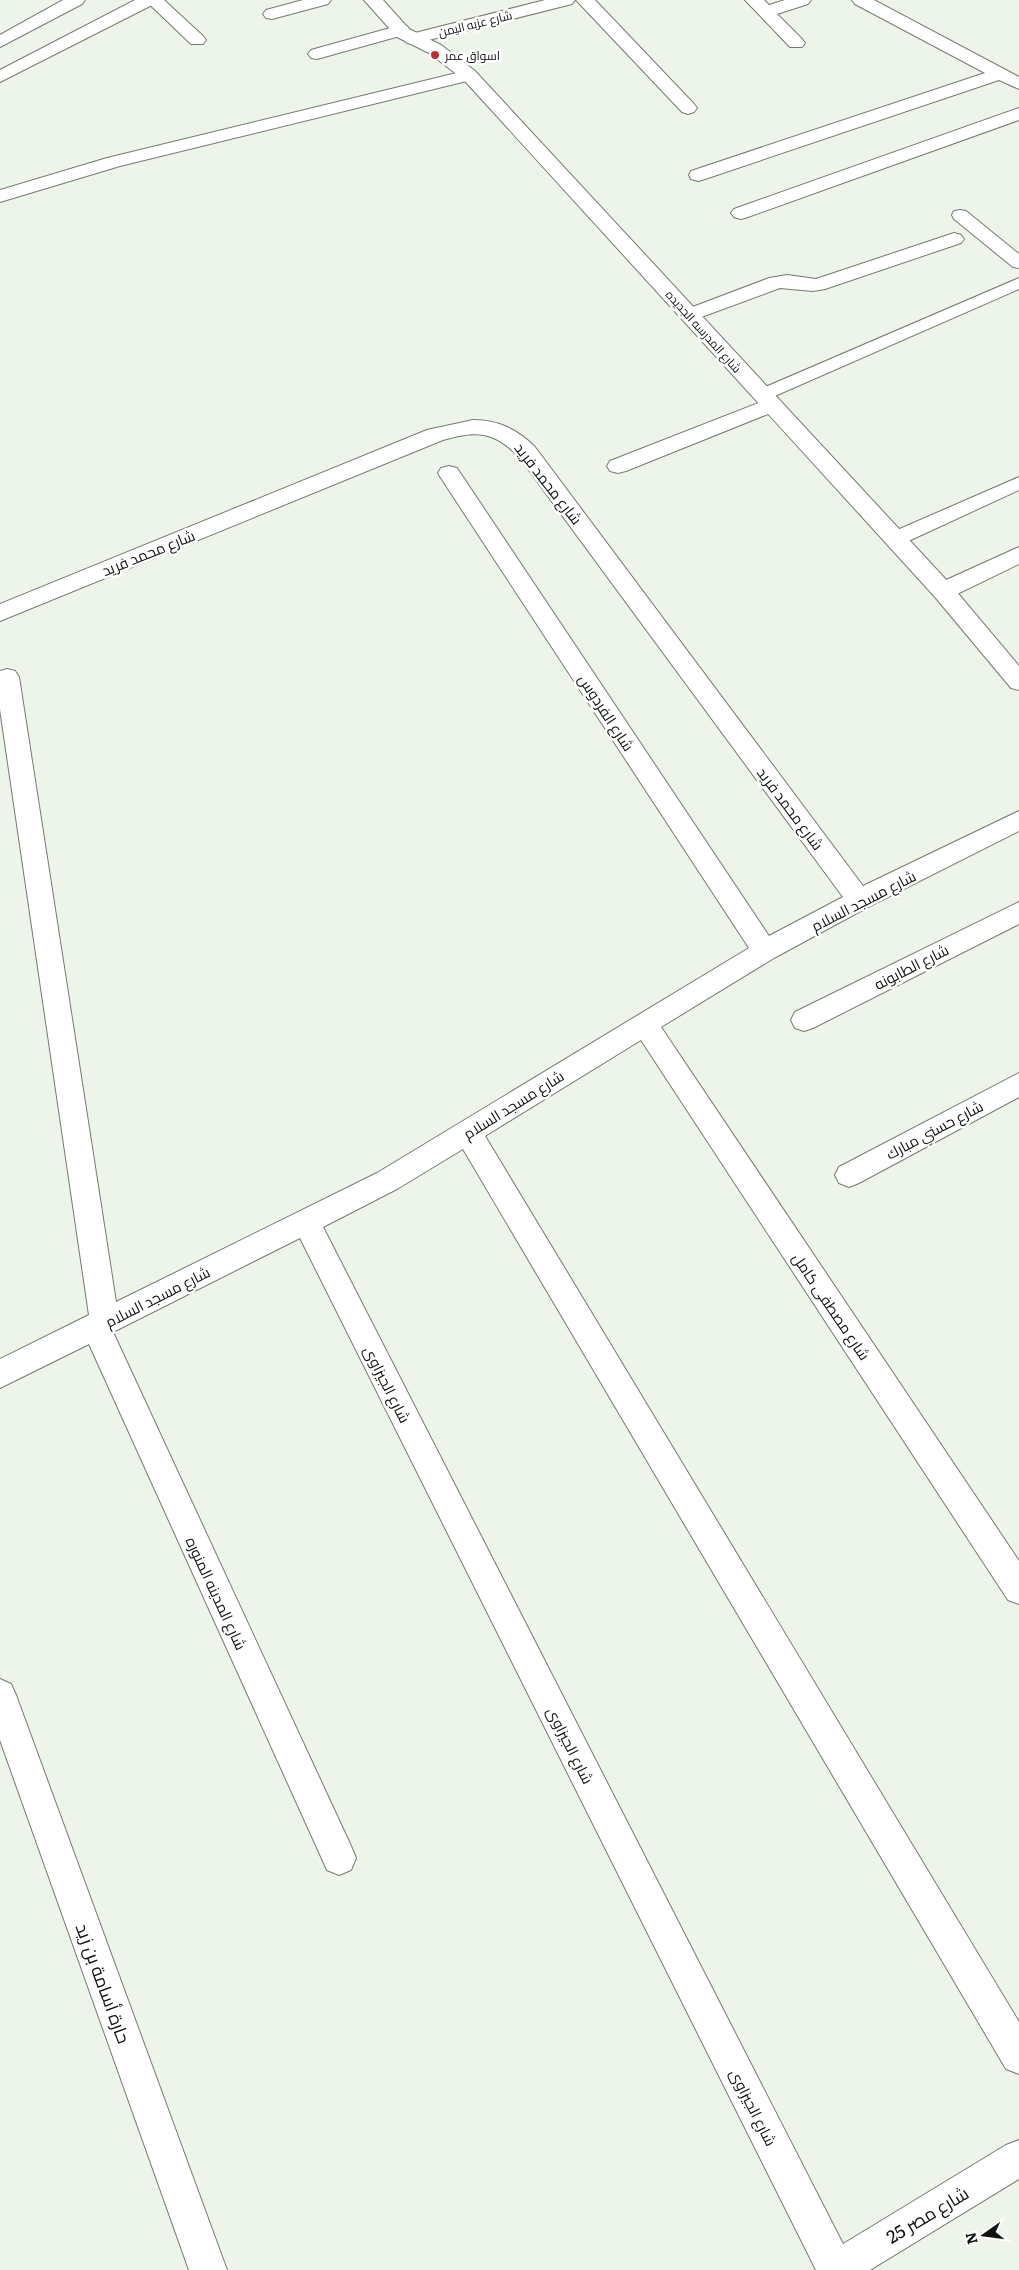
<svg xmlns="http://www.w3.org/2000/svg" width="1019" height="2270" viewBox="0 0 1019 2270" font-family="Literata,Cairo,serif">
	<rect width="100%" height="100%" fill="#edf4e9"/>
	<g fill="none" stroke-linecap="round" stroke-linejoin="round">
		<defs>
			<g id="lane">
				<path d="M 960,210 L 966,211 L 1019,254 L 1019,268 L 1013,267 L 954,219 L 952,215 L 954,211 Z"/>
				<path d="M 1019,278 L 1019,289 L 768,399 L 762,401 L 756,399 L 753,395 L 756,391 Z"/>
				<path d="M 1019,477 L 1019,490 L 902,544 L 895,546 L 888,544 L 885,539 L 888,534 Z"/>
			</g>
			<g id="street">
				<path d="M 145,0 L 164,0 L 203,36 L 206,40 L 203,44 L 191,44 Z"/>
				<path d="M 303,0 L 331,0 L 328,4 L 272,19 L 266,18 L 263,14 L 266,10 Z"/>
				<path d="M 545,0 L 575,0 L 572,4 L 413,44 L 407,43 L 404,39 L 407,35 Z"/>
				<path d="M 576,0 L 595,0 L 694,104 L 697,108 L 694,112 L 688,114 L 682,112 Z"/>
				<path d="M 745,0 L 764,0 L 769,5 L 785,0 L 811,0 L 808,4 L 777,14 L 802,39 L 805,43 L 802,47 L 790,47 Z"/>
				<path d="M 852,0 L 874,0 L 1019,77 L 1019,89 L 999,80 L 705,179 L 698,181 L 691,179 L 689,175 L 691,171 L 985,73 L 855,4 Z"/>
				<path d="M 401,25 L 407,26 L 410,30 L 407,34 L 317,59 L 311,58 L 308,54 L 311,50 Z"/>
				<path d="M 469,70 L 475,71 L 478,75 L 475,79 L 120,166 L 0,202 L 0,190 L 107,158 Z"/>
				<path d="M 1019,108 L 1019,120 L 748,217 L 741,219 L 734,217 L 731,213 L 734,209 Z"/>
				<path d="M 954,233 L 961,235 L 964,239 L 961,243 L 825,289 L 813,291 L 780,288 L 696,319 L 689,321 L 682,319 L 679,315 L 682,311 L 769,278 L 787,275 L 816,279 Z"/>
				<path d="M 771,398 L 778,400 L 782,405 L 778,410 L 626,471 L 618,473 L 610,471 L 607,466 L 610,461 Z"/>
				<path d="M 473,420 C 498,420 517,429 535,447 L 863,886 L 1019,811 L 1019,831 L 868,907 L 774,958 L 661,1027 L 1019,1561 L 1019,1604 L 1008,1600 L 641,1040 L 485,1136 L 1019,2022 L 1019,2074 L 1006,2069 L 463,1149 L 397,1189 L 323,1227 L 843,2244 L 1006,2145 L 1019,2140 L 1019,2179 L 870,2270 L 816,2270 L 300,1238 L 113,1332 L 351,1846 L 356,1858 L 351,1870 L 339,1875 L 327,1870 L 89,1344 L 0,1388 L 0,1359 L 89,1315 L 0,709 L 0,671 L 7,669 L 15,671 L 19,677 L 116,1302 L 377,1173 L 749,948 L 441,478 L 438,473 L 441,468 L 449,466 L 457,468 L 769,936 L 843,897 L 519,457 C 494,431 476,430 443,440 L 0,621 L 0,604 L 427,430 Z"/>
				<path d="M 1019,547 L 1019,564 L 951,597 L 943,599 L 935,597 L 932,591 L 935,585 Z"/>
				<path d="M 1019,902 L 1019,924 L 813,1028 L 804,1031 L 795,1028 L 791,1020 L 795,1012 Z"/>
				<path d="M 1019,1073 L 1019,1097 L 859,1183 L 849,1187 L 839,1183 L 835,1175 L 839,1167 Z"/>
				<path d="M 0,1679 L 11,1684 L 16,1695 L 227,2270 L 189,2270 L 0,1740 Z"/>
			</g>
			<g id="secondary">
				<path d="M 63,0 L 85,0 L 82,4 L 0,47 L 0,35 Z"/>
				<path d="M 135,0 L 157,0 L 154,4 L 0,82 L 0,70 Z"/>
				<path d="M 364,0 L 383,0 L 409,29 L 441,45 L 475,71 L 951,585 L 1019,666 L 1019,690 L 1011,688 L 935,597 L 463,79 L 429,53 L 397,37 Z"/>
			</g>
		</defs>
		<use href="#lane" stroke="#747a6f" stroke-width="2"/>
		<use href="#street" stroke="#747a6f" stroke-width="2"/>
		<use href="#secondary" stroke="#747a6f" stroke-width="2"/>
		<use href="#lane" fill="#fff" fill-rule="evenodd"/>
		<use href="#street" fill="#fff" fill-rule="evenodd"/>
		<use href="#secondary" fill="#fff" fill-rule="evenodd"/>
	</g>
	<circle fill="#bf2f32" stroke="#fff" stroke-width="2" cx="435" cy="55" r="5"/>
	<g text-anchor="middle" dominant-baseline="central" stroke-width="5" stroke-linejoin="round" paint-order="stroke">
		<g font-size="12" fill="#0e110d" stroke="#fff">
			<text transform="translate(475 23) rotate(-14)">شارع عزبه اليمن</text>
			<text transform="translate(704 331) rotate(48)">شارع المدرسه الجديده</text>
		</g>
		<g font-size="12" fill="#0e110d" stroke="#fff" text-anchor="start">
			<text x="445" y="55">اسواق عمر</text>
		</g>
		<g font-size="15" fill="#0e110d" stroke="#fff">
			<text transform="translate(549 483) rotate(52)">شارع محمد فريد</text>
			<text transform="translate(148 552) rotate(-22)">شارع محمد فريد</text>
			<text transform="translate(607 712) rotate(57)">شارع الفردوس</text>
			<text transform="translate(791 808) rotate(53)">شارع محمد فريد</text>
			<text transform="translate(863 900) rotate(-27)">شارع مسجد السلام</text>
			<text transform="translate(911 966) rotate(-27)">شارع الطابونه</text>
			<text transform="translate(513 1104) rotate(-32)">شارع مسجد السلام</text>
			<text transform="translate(934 1129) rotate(-28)">شارع حسني مبارك</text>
			<text transform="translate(157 1296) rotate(-27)">شارع مسجد السلام</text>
			<text transform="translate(832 1306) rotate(56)">شارع مصطفى كامل</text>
			<text transform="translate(388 1384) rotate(63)">شارع الجيزاوى</text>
			<text transform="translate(217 1593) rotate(65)">شارع المدينه المنوره</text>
			<text transform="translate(571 1745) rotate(63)">شارع الجيزاوى</text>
			<text transform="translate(754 2107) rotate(63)">شارع الجيزاوى</text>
		</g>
		<g font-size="18" fill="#0e110d" stroke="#fff">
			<text transform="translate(104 1983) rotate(70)">حارة أسامة بن زيد</text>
			<text transform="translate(927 2214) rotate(-31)">شارع مصر 25</text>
		</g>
	</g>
	<g transform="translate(984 2235) rotate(256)" stroke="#ffffff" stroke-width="4" paint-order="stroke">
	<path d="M0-4L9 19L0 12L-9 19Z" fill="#0e110d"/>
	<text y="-8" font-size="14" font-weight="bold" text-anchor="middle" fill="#0e110d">N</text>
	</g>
</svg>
